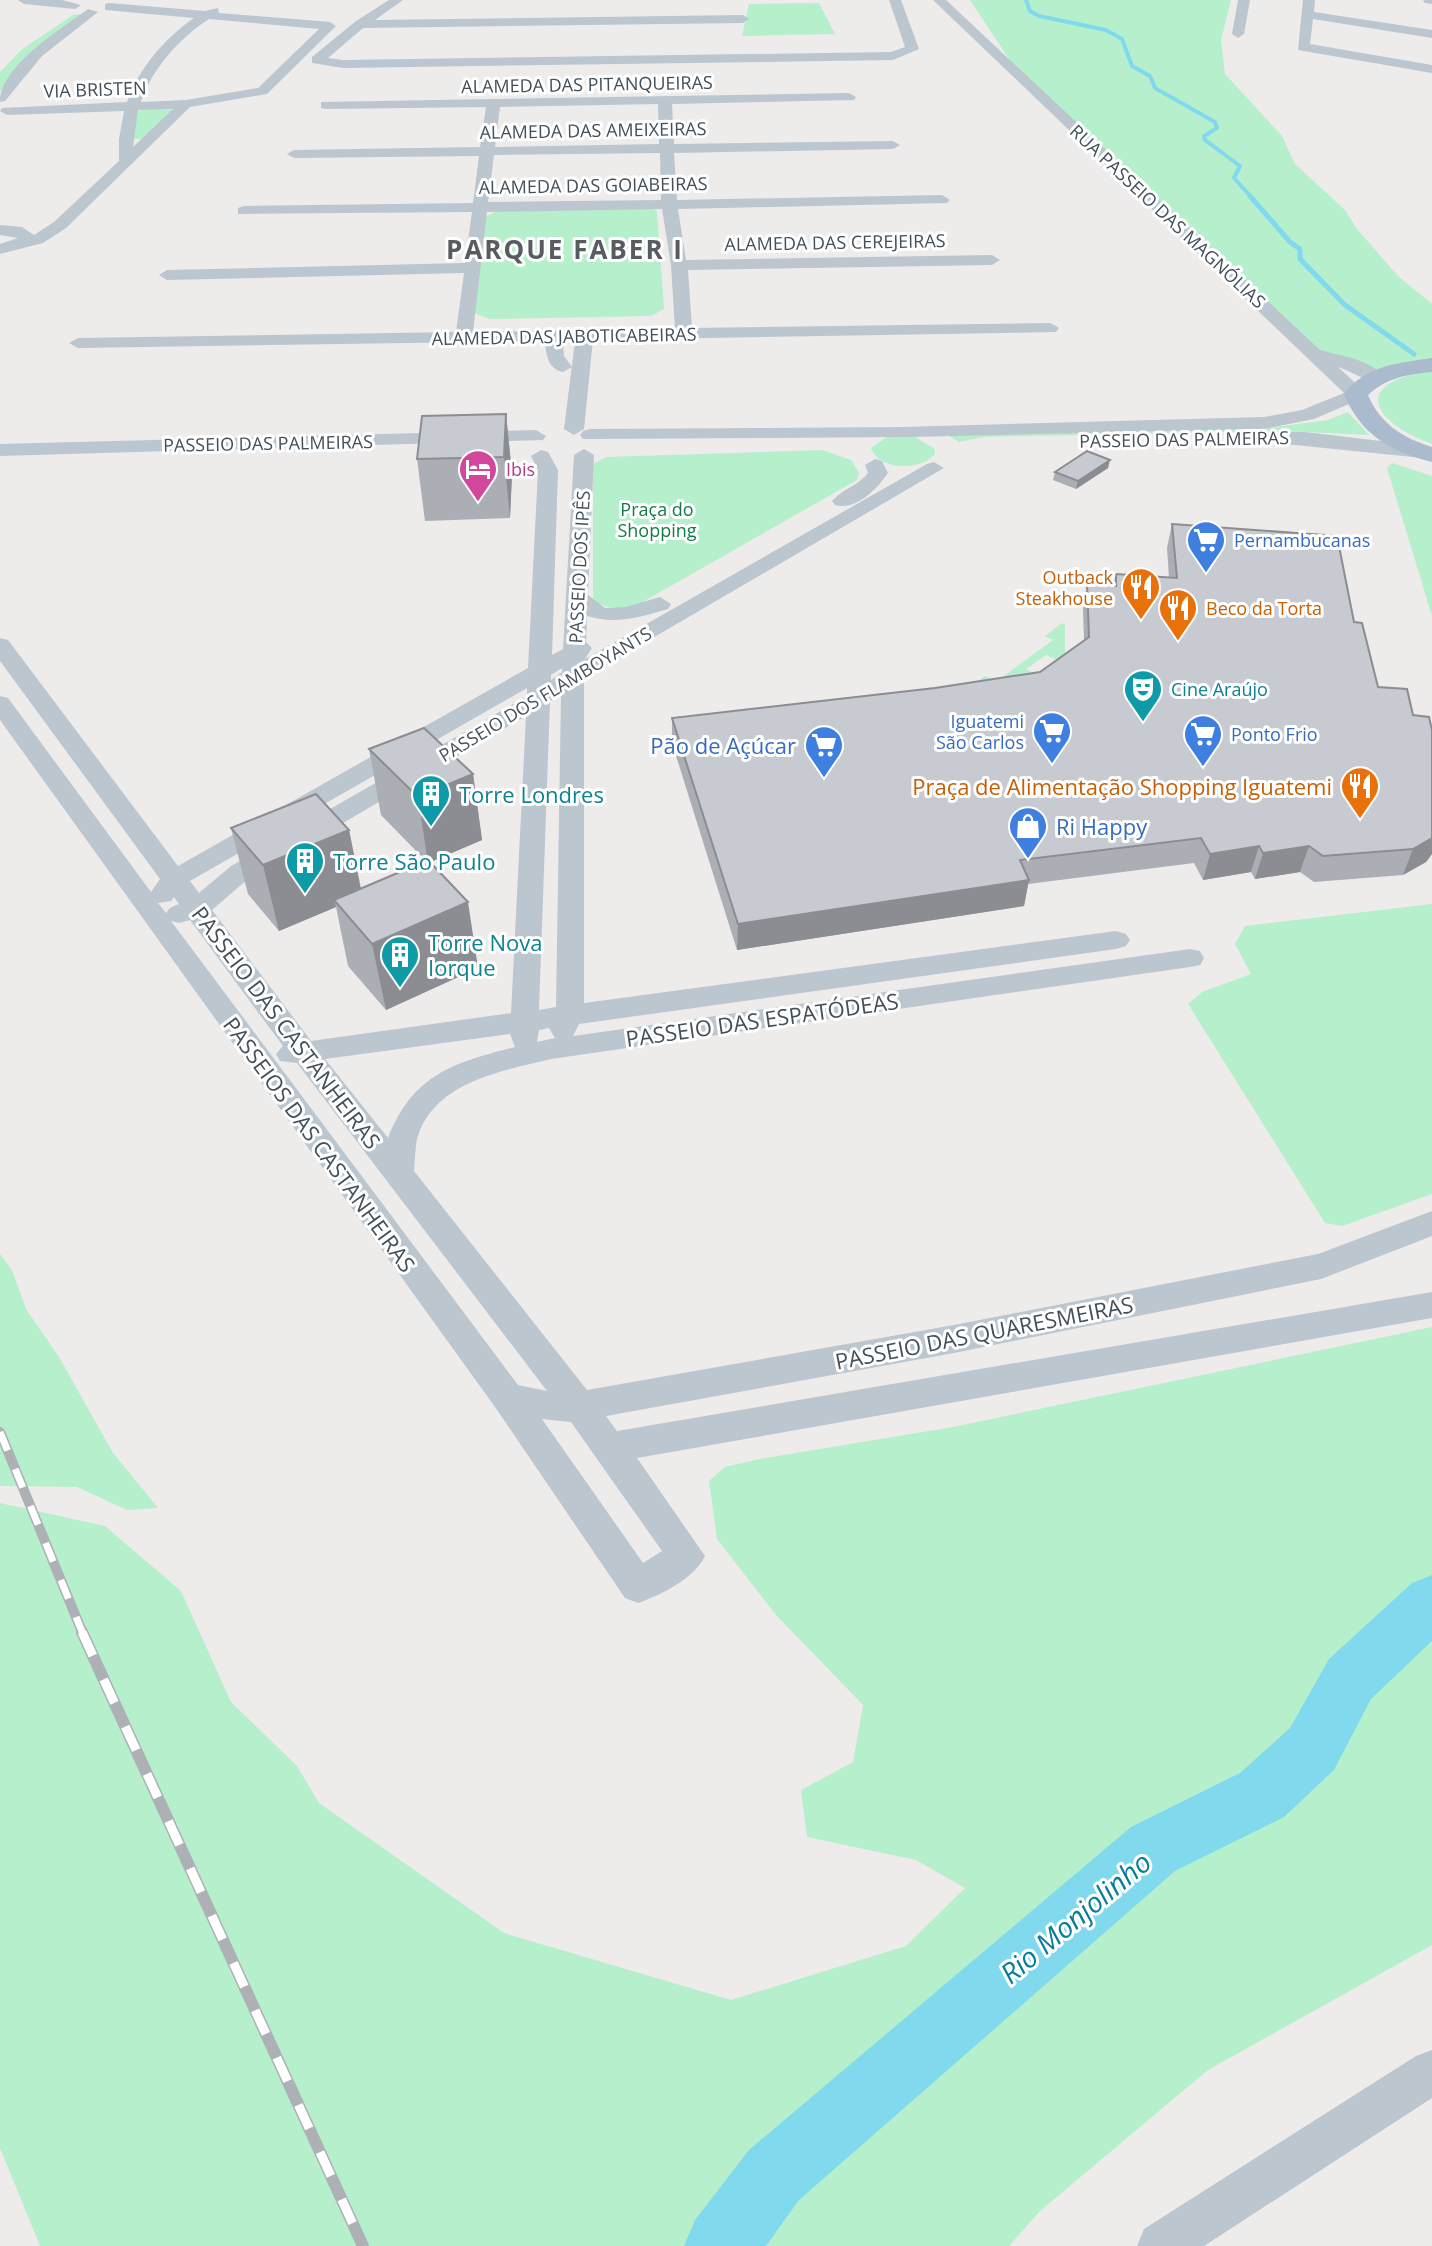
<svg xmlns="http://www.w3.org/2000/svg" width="1432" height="2246" viewBox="0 0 1432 2246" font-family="'Open Sans',sans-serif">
	<rect width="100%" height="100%" fill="#eeebeb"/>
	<g fill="#b6efcb">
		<path d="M 970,0 L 1231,0 L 1221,40 L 1225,74 L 1282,136 L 1295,164 L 1345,210 L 1357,229 L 1398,276 L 1432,304 L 1432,365 L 1375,377 L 1328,360 L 1023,80 Z"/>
		<path d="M 819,3 L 835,34 L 742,36 L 749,4 Z"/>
		<path d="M 82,14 L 16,72 L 0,92 L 0,72 L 21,50 L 73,15 Z"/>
		<path d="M 144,108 L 174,110 L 142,139 L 132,139 L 136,112 Z"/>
		<path d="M 652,208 L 657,211 L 664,309 L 651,316 L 490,319 L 474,313 L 485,217 L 499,210 Z"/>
		<path d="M 1432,371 L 1432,444 C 1370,421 1351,382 1432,371 Z"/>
		<path d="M 1348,412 L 1369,435 L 1287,431 L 983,437 L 959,442 L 944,433 L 1269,428 L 1328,420 Z"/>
		<path d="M 887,437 L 915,437 L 935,449 L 935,454 C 921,471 879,471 871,448 Z"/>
		<path d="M 822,450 L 851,460 L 859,473 L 857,480 L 639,604 C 624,609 606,610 593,600 L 593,464 L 606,457 Z"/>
		<path d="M 1392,463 L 1432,476 L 1432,616 L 1387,468 Z"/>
		<path d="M 1062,623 L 1065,625 L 1065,657 L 1060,661 L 1046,655 L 1026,669 L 1038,676 L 967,689 L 985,676 L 997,681 L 1053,640 L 1045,636 Z"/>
		<path d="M 1432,904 L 1432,1194 L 1342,1226 L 1325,1223 L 1188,1004 L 1202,992 L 1251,974 L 1235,944 L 1245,926 Z"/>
		<path d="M 0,1254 L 12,1270 L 26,1309 L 59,1357 L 113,1453 L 158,1508 L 127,1510 L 77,1487 L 0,1486 Z"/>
		<path d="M 1432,1327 L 1432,1945 L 1208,2070 L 1040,2211 L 1009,2246 L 40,2246 L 0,2148 L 0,1503 L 105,1526 L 181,1591 L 231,1702 L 297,1766 L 319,1803 L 504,1933 L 731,2000 L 906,1946 L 965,1888 L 916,1860 L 807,1837 L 801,1790 L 853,1762 L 863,1705 L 776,1615 L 717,1539 L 709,1481 L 725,1467 L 759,1459 L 953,1427 Z"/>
	</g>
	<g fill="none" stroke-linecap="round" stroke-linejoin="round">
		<path stroke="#81d9ee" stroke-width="4" d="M 1026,0 L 1030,11 L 1039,16 L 1106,30 L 1122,39 L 1132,66 L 1150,76 L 1155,88 L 1215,122 L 1217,128 L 1204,136 L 1205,140 L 1240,166 L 1234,178 L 1252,198"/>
		<path stroke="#81d9ee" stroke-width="5" d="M 1250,196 L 1290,242 L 1300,249 L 1300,259 L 1345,305 L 1414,354"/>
		<path fill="#81d9ee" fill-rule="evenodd" d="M 1432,1575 L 1432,1641 L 1371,1699 L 1334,1770 L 1284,1817 L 1175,1871 L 799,2200 L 766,2246 L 684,2246 L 695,2220 L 749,2150 L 1131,1827 L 1240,1773 L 1290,1728 L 1329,1659 L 1412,1583 Z"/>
		<g fill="#bbc6cf" fill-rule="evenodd">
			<path d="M 18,0 L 62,0 L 81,5 L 75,9 L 24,4 Z"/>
			<path d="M 389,0 L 403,0 L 375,20 L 743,15 L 749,19 L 743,23 L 363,28 L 328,58 L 343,60 L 891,52 L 905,47 L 889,0 L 901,0 L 919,49 L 893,60 L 343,68 L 312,63 L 312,57 L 356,21 Z"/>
			<path d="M 933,0 L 946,0 L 1320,350 C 1341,356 1370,359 1384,377 L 1381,381 C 1368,384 1352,371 1338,367 L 1363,390 L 1365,394 L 1363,398 L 1314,419 L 1264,429 L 909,437 L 583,439 L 580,435 L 583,431 L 590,429 L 902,427 L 1264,417 L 1302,410 L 1344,393 Z"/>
			<path d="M 1238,0 L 1250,0 L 1244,34 L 1238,38 L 1232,34 Z"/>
			<path d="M 1303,0 L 1315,0 L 1314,12 L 1432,30 L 1432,38 L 1313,19 L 1310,44 L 1432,65 L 1432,73 L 1298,50 Z"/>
			<path d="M 1423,0 L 1432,0 L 1432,4 L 1425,3 Z"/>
			<path d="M 109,3 L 205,11 L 218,8 L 219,13 L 330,22 L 336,26 L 267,94 L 190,107 L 66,228 L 43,243 L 0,254 L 0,244 L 18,238 L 0,235 L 0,225 L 22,227 L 34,235 L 54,222 L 119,161 L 119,139 L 124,111 L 7,115 L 0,111 L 2,108 L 127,102 C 139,68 165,38 194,18 L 105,10 L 105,4 ZM 209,19 L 319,29 L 258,88 L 186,100 L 141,102 C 153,67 179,39 209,19 ZM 173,109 L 133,147 L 138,110 Z"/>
			<path d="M 88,9 L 98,12 L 42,56 L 5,101 L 0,102 C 0,66 61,29 88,9 Z"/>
			<path d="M 849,93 L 856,97 L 854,100 L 672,104 L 674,144 L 893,141 L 900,145 L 893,149 L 674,153 L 677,200 L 942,195 L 950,200 L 947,203 L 678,209 L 686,260 L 992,255 L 1000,260 L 992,265 L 688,270 L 692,328 L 1050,323 L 1059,328 L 1056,332 L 593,340 L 584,429 L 574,435 L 564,429 L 575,341 L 563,341 L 564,356 L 572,367 L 563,372 C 548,369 546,355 545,341 L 78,348 L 69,343 L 78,338 L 456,332 L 464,273 L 167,280 L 159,275 L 167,270 L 465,263 L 472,212 L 238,214 L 238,208 L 244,206 L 473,203 L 479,156 L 294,158 L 287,154 L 294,150 L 480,147 L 486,107 L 326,109 L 321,108 L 321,102 ZM 658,104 L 659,144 L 495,147 L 500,107 ZM 660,153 L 661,200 L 488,202 L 494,155 ZM 662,209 L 671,265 L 675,329 L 473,332 L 487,212 Z"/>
			<path d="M 536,430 L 546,436 L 543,440 L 0,456 L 0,444 Z"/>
			<path d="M 1262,431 L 1305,432 L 1423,446 L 1430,448 L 1432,453 L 1423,458 L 1255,441 L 1252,437 L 1255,433 Z"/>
			<path d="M 584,449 L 594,455 L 588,595 L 605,608 L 626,607 L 660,597 L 671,604 L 668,609 C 640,617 616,625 587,616 L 586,642 L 592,648 L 585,659 L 927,464 L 934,462 L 944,468 L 584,678 L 584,1003 L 1116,931 L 1126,934 L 1130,940 L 1126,946 L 1116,949 L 579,1024 L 573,1036 L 1190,949 L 1200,951 L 1204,958 L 1200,965 L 1190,967 L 551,1059 C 502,1071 433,1082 417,1139 C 415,1149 415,1161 414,1171 L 587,1390 L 954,1325 L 1318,1254 L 1432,1211 L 1432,1236 L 1321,1279 L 954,1353 L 606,1416 L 617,1431 L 1432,1292 L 1432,1318 L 637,1458 L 705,1556 C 695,1578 661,1595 638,1603 L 625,1598 L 495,1407 L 0,720 L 0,696 L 8,698 L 151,892 L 160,879 L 0,661 L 0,638 L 8,640 L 178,866 L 528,668 L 538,470 L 531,456 L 541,450 L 548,452 L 558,470 L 552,655 L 563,649 L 574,455 ZM 562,668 L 562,672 L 551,680 L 551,675 ZM 527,688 L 527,696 L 231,866 L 199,893 L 190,881 ZM 561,694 L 556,1007 L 539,1010 L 550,701 ZM 526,716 L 511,1013 L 311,1041 L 212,910 L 249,878 ZM 174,897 L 179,904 L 170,908 L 166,913 L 158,903 L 171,901 ZM 190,920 L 283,1046 L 276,1054 L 280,1061 L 297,1063 L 547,1391 L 518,1385 L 171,921 L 179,923 ZM 549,1028 L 555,1038 L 537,1042 L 539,1030 ZM 510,1034 L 515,1047 C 452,1063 413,1075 388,1138 L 325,1059 ZM 542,1419 L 571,1422 L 662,1551 L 643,1563 Z"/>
			<path d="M 875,459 L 882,461 L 888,473 C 877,489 856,511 835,505 L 832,501 C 842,489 858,486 868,473 L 865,465 Z"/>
			<path d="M 1432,2050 L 1432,2098 L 1204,2246 L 1137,2246 L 1144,2229 L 1416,2056 Z"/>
		</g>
		<path fill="#a9bbcc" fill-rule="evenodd" d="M 1432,358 L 1432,372 C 1406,375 1388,377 1368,395 C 1380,424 1403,438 1432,447 L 1432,462 C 1391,452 1360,434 1344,394 C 1366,365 1399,363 1432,358 Z"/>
		<defs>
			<path id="rail-far1" d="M 0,1432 L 83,1634"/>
			<path id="rail" d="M 82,1632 L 363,2246"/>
		</defs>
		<use href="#rail-far1" stroke="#adb1b6" stroke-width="10"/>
		<use href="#rail" stroke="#adb1b6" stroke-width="12"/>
		<use href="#rail-far1" stroke="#fff" stroke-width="7" stroke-dasharray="20" stroke-linecap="butt"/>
		<use href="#rail" stroke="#fff" stroke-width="9" stroke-dasharray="26" stroke-linecap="butt"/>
	</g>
	<g fill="#abaeb4">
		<path d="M 506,414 L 512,474 L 510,518 L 425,521 L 417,459 Z"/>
		<path d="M 1108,468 L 1076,489 L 1053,480 L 1055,472 Z"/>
		<path d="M 1172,524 L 1354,622 L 1378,687 L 1432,730 L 1432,854 L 1426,862 L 1403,875 L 1314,882 L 1300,872 L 1255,879 L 1251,872 L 1203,880 L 1194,863 L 1028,884 L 1024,906 L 737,950 L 672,743 L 672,718 L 935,688 L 1040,672 L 1084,641 L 1083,609 L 1087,584 L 1113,586 L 1116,574 L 1169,578 L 1167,548 Z"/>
		<path d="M 369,749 L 473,774 L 482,840 L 431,862 L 478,968 L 386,1010 L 348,966 L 336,907 L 279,931 L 248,894 L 231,828 L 349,830 L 361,888 L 426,861 L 381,815 Z"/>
	</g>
	<g fill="#8b8d92">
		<path d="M 506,414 L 512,474 L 510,518 L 504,457 Z"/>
		<path d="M 1110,460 L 1108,468 L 1076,489 L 1078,481 Z"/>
		<path d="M 473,774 L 482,840 L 428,863 L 418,797 Z"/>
		<path d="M 349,830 L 362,896 L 334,900 L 336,907 L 279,931 L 263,865 Z"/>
		<path d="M 1432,838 L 1432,854 L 1426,862 L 1403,875 L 1413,849 Z"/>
		<path d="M 1259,846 L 1251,872 L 1203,880 L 1210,854 Z"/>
		<path d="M 1309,846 L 1300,872 L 1255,879 L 1263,853 Z"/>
		<path d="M 1029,880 L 1024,906 L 737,950 L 738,924 Z"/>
		<path d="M 468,902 L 478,968 L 386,1010 L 372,944 Z"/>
	</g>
	<g fill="#c7cad1" stroke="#8b8d92" stroke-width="2">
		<path d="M 506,414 L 504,457 L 417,459 L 422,416 Z"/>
		<path d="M 1087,451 L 1110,460 L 1078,481 L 1055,472 Z"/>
		<path d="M 1172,524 L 1337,536 L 1354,622 L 1362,623 L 1378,687 L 1407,689 L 1413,715 L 1429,717 L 1432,730 L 1432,838 L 1413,849 L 1323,856 L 1309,846 L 1263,853 L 1259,846 L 1210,854 L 1201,838 L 1020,860 L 1029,880 L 738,924 L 672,718 L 935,688 L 1040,672 L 1089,637 L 1087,584 L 1116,586 L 1116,574 L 1177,578 Z"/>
		<path d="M 424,728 L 473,774 L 418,797 L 369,749 Z"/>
		<path d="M 316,794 L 349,830 L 263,865 L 231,828 Z"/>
		<path d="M 428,860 L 468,902 L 372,944 L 334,900 Z"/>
	</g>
	<defs>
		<symbol id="hotel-pin" viewBox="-11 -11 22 30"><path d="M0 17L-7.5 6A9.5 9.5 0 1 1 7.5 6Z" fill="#d1479c" stroke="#fff"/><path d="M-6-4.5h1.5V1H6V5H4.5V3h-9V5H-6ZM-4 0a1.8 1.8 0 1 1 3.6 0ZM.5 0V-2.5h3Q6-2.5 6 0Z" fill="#fff"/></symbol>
		<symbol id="supermarket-pin" viewBox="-11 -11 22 30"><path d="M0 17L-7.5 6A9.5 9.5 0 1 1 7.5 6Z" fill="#3f7fe0" stroke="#fff"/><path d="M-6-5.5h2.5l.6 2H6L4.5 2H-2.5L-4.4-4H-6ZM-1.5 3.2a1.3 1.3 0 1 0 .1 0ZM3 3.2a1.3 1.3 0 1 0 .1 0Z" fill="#fff"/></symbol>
		<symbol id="restaurant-pin" viewBox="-11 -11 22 30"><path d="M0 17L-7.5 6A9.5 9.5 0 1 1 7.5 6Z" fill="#e8710a" stroke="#fff"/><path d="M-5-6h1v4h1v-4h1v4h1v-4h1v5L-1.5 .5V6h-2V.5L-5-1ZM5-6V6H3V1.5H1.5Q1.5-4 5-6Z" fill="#fff"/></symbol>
		<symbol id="theatre-pin" viewBox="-11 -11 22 30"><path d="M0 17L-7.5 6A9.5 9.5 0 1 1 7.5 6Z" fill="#0f9aa8" stroke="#fff"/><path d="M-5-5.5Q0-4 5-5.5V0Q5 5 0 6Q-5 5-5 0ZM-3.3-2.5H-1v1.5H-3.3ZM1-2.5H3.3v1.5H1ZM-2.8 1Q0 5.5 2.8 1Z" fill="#fff"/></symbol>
		<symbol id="building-pin" viewBox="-11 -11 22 30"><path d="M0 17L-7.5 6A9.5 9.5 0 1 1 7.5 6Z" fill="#0f9aa8" stroke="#fff"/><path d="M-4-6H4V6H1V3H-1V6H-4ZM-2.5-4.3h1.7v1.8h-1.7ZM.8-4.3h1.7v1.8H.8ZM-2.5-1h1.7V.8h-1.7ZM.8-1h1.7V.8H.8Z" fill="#fff"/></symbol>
		<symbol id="shop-pin" viewBox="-11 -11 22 30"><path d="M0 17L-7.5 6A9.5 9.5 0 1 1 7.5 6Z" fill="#3f7fe0" stroke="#fff"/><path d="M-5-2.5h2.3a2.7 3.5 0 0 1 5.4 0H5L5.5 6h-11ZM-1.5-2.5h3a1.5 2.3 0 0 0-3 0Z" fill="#fff"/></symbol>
	</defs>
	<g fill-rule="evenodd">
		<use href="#hotel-pin" x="456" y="447" width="44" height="60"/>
		<use href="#supermarket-pin" x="1184" y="518" width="44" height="60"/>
		<use href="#restaurant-pin" x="1119" y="565" width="44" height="60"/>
		<use href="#restaurant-pin" x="1156" y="586" width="44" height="60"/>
		<use href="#theatre-pin" x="1121" y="667" width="44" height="60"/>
		<use href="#supermarket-pin" x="1030" y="709" width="44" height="60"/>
		<use href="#supermarket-pin" x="1181" y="712" width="44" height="60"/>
		<use href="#supermarket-pin" x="802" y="723" width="44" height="60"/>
		<use href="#restaurant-pin" x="1338" y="764" width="44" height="60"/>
		<use href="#building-pin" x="409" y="772" width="44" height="60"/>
		<use href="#shop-pin" x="1006" y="804" width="44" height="60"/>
		<use href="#building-pin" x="283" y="839" width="44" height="60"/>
		<use href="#building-pin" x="378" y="933" width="44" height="60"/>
	</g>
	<g text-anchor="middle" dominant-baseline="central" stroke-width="6" stroke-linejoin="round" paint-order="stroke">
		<g font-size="18" fill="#434f59" stroke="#fff">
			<text transform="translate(587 84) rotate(-1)">ALAMEDA DAS PITANQUEIRAS</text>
			<text transform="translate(95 89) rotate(-2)">VIA BRISTEN</text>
			<text transform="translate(593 130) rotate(-1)">ALAMEDA DAS AMEIXEIRAS</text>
			<text transform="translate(593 185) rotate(-1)">ALAMEDA DAS GOIABEIRAS</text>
			<text transform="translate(1168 216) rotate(43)">RUA PASSEIO DAS MAGNÓLIAS</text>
			<text transform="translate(835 242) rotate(-1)">ALAMEDA DAS CEREJEIRAS</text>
			<text transform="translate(564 336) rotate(-1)">ALAMEDA DAS JABOTICABEIRAS</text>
			<text transform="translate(1184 439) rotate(-1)">PASSEIO DAS PALMEIRAS</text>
			<text transform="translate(268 443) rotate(-1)">PASSEIO DAS PALMEIRAS</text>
			<text transform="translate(579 567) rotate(-87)">PASSEIO DOS IPÊS</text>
			<text transform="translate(545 694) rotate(-31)">PASSEIO DOS FLAMBOYANTS</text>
		</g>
		<g font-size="18" fill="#b23c85" stroke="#fff" text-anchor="start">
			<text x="506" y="469">Ibis</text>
		</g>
		<g font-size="18" fill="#137b45" stroke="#fff">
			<text x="657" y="509">Praça do<tspan x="657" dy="21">Shopping</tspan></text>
		</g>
		<g font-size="18" fill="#366cbe" stroke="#fff" text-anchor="start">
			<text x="1234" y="540">Pernambucanas</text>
			<text x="1024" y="721" text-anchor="end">Iguatemi<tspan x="1024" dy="21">São Carlos</tspan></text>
			<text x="1231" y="734">Ponto Frio</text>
		</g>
		<g font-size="18" fill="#c56008" stroke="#fff" text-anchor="end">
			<text x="1113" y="577">Outback<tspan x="1113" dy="21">Steakhouse</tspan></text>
			<text x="1206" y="608" text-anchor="start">Beco da Torta</text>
		</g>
		<g font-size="18" fill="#0d838f" stroke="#fff" text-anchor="start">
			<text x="1171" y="689">Cine Araújo</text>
		</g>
		<g font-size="22" fill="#366cbe" stroke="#fff" text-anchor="end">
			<text x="796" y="745">Pão de Açúcar</text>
			<text x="1056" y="826" text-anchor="start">Ri Happy</text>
		</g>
		<g font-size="22" fill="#c56008" stroke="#fff" text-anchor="end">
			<text x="1332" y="786">Praça de Alimentação Shopping Iguatemi</text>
		</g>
		<g font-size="22" fill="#0d838f" stroke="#fff" text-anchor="start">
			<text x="459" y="794">Torre Londres</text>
			<text x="333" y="861">Torre São Paulo</text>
			<text x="428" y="942">Torre Nova<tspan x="428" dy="25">Iorque</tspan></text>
		</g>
		<g font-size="22" fill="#434f59" stroke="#fff">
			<text transform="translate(762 1019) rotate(-8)">PASSEIO DAS ESPATÓDEAS</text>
			<text transform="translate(287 1027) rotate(53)">PASSEIO DAS CASTANHEIRAS</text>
			<text transform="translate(320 1144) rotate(54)">PASSEIOS DAS CASTANHEIRAS</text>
			<text transform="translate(984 1332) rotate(-11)">PASSEIO DAS QUARESMEIRAS</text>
		</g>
		<g font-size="26" font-weight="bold" letter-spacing="2" fill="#585c60" stroke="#fff">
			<text x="565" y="249">PARQUE FABER I</text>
		</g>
		<g font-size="28" font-style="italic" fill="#087d99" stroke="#fff">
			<text transform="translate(1075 1917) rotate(-40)">Rio Monjolinho</text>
		</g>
	</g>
</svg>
